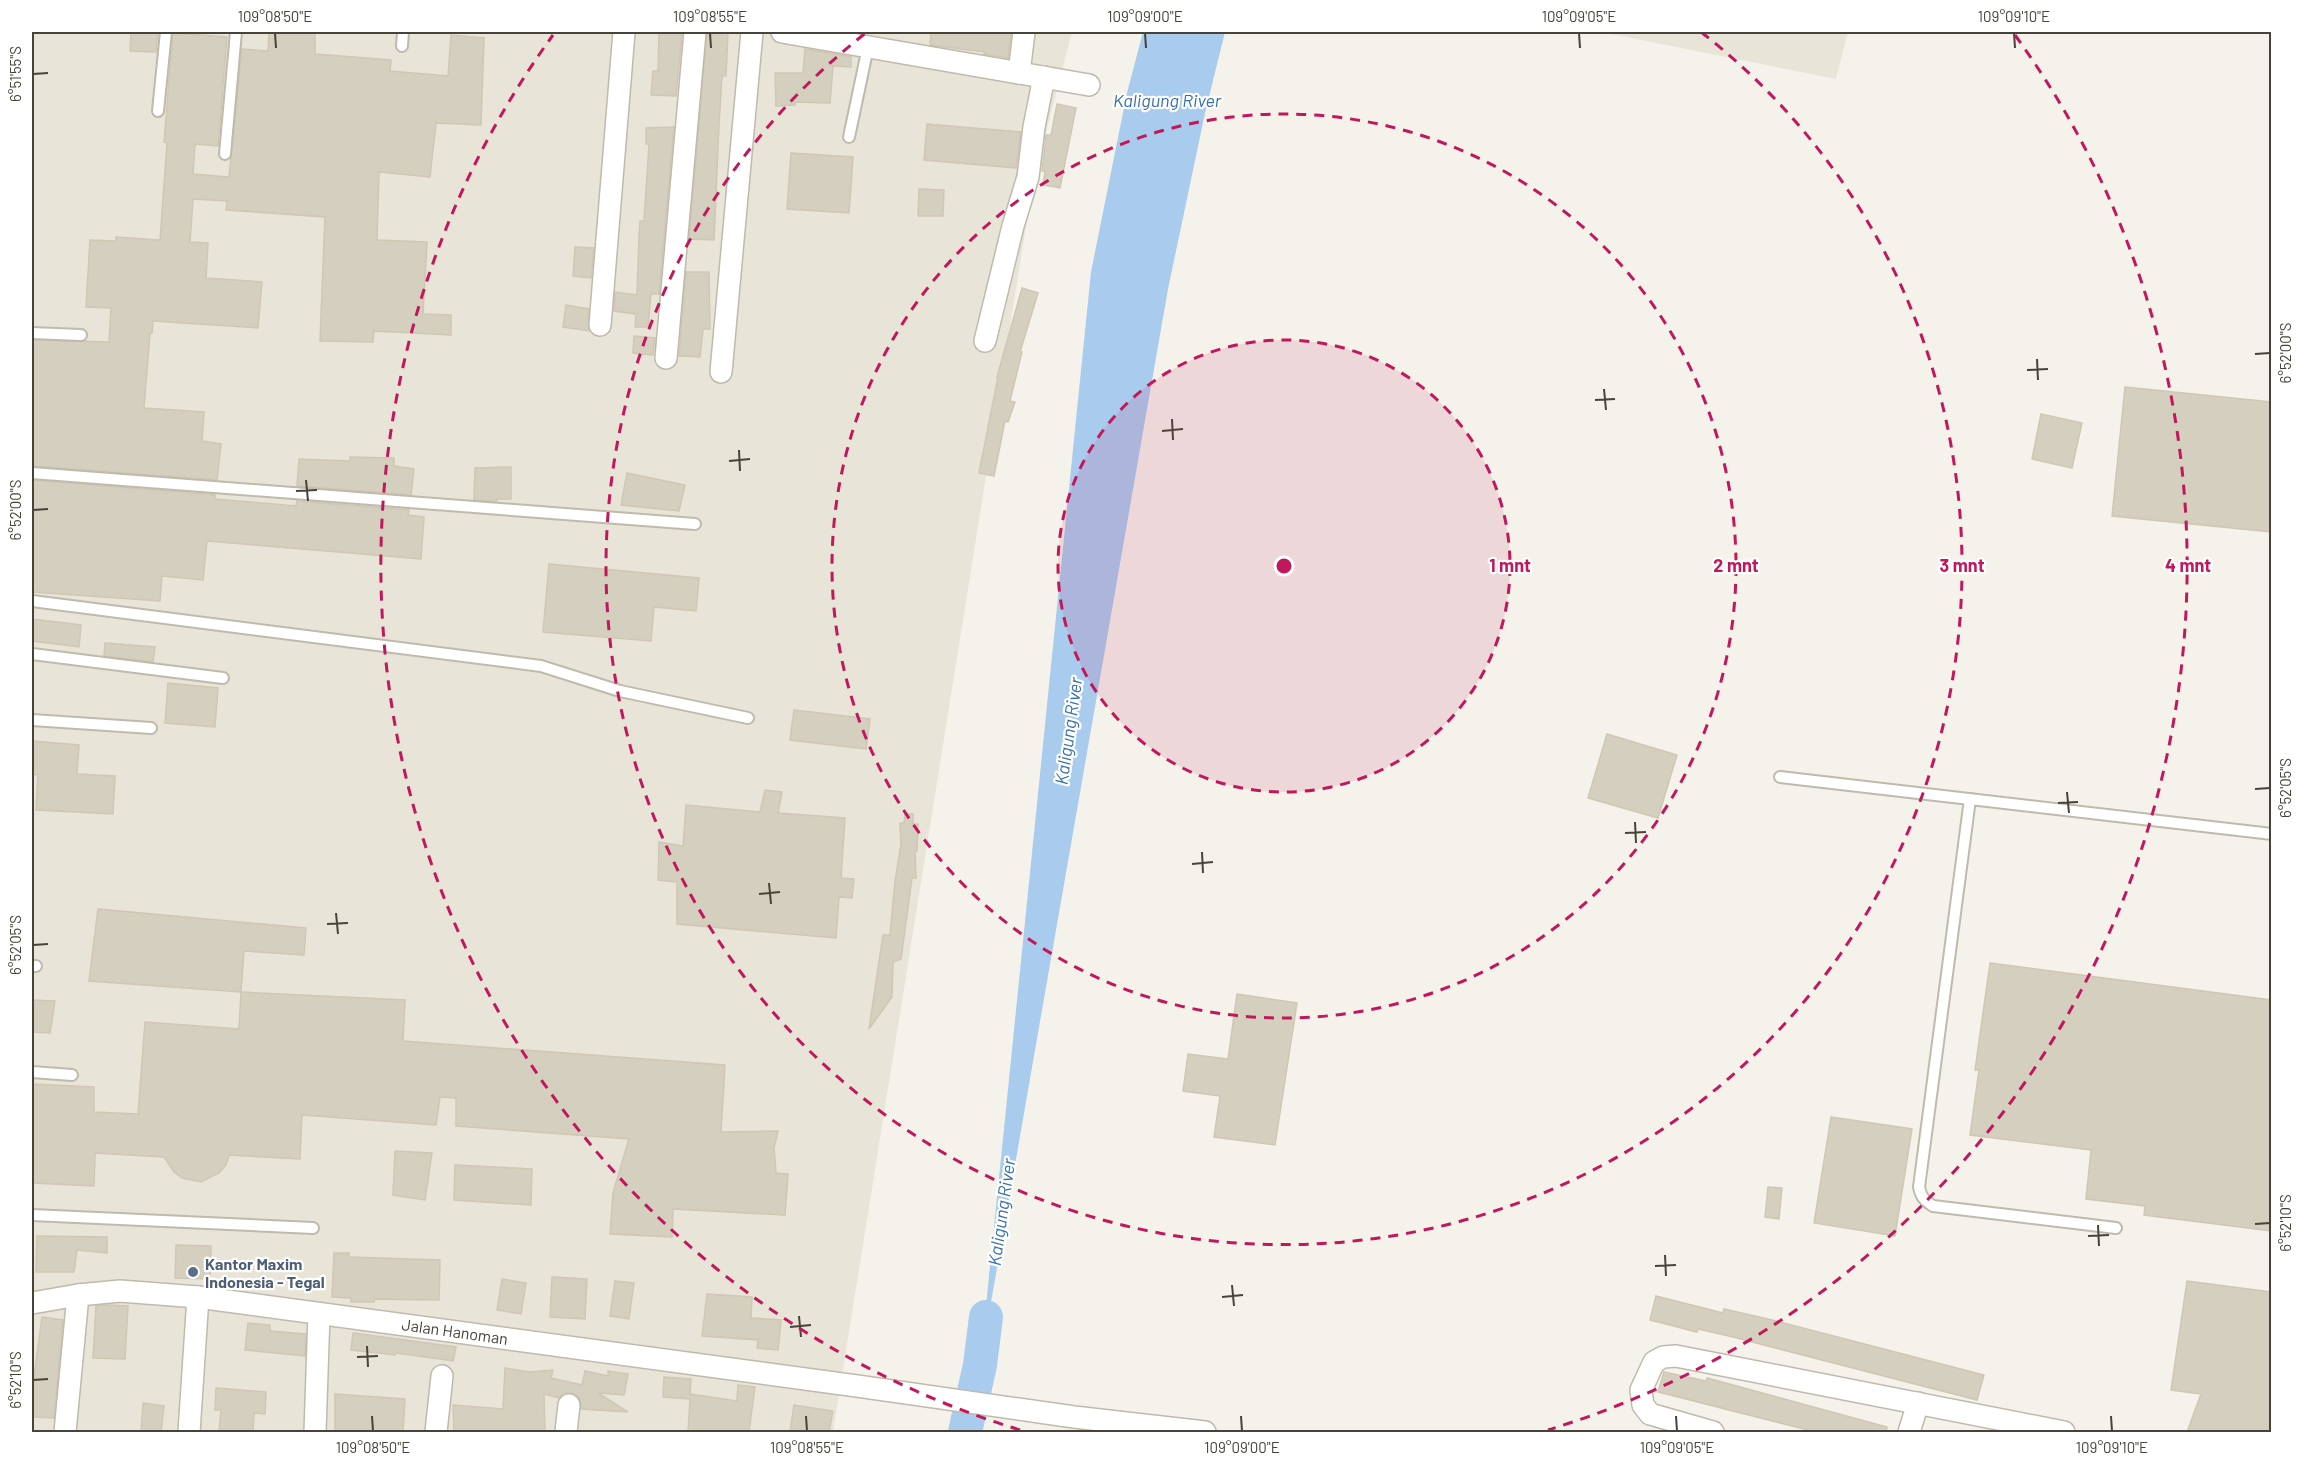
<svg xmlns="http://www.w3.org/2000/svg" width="2303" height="1464" viewBox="0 0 2303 1464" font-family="Barlow,sans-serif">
	<rect width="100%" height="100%" fill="#f4f2ea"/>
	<g fill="#e8e4d8">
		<path d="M 32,32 L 1072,32 L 1033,183 L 833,1432 L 32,1432 Z"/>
		<path d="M 1601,32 L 1848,32 L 1836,79 Z"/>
	</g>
	<path fill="#a9cbed" d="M 1143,32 L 1225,32 L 1205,113 L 1168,289 L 980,1365 L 1091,272 L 1127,93 Z"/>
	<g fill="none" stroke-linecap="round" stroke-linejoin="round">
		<path stroke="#a9cbed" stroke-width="34" d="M 965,1432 L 980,1365 L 986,1317"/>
	</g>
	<g fill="#d5cfbf" stroke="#d0c7b3" stroke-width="1.5">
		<path d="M 131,32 L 158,32 L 156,52 L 130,51 Z"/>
		<path d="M 269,32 L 315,32 L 315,54 L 391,60 L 390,71 L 448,76 L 451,35 L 484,38 L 481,125 L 436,123 L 430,177 L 379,172 L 377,240 L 427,242 L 423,314 L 451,315 L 451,335 L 374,331 L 373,342 L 320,341 L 325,217 L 226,210 L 227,201 L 193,199 L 190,242 L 208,243 L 206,278 L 262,282 L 258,328 L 153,321 L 152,333 L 150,333 L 144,408 L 204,412 L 202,441 L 221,444 L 217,480 L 32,466 L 32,340 L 109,342 L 111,308 L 86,307 L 90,240 L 116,241 L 116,237 L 160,240 L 167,143 L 164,142 L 173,33 L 227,37 L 218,146 L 195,144 L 193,174 L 229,177 L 242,49 L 268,51 Z"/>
		<path d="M 707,32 L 728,32 L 726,76 L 722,76 L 719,124 L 714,240 L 689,239 Z"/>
		<path d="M 931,32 L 1011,32 L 1008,58 L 984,54 L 985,52 L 930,45 Z"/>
		<path d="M 659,33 L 682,33 L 676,96 L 651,95 L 653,71 L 658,71 Z"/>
		<path d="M 805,49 L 851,57 L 851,67 L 833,66 L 830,103 L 795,102 L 795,105 L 776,106 L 775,73 L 803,73 Z"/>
		<path d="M 1057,104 L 1076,108 L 1060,188 L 1043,185 L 1045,171 L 1042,171 L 1046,135 L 1051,135 Z"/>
		<path d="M 927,124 L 1021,132 L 1016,168 L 924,160 Z"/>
		<path d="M 674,127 L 659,294 L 651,294 L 648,327 L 635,327 L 636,314 L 614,311 L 615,292 L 637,295 L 639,236 L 640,221 L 644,221 L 649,144 L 646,144 L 646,128 Z"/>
		<path d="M 791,153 L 853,157 L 849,213 L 787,209 Z"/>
		<path d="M 919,189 L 944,190 L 943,216 L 918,216 Z"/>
		<path d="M 575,247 L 594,248 L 591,278 L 573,276 Z"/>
		<path d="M 686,272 L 709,272 L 710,329 L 703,329 L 700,357 L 679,356 Z"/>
		<path d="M 1022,288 L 1038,293 L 1020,352 L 1022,352 L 1010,401 L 1015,402 L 1008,422 L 1005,421 L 994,476 L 979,473 L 998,377 L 997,377 Z"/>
		<path d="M 566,305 L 589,309 L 589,331 L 563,327 Z"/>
		<path d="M 634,336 L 655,338 L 653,355 L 633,353 Z"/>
		<path d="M 2125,387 L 2271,402 L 2271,532 L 2112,516 Z"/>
		<path d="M 2041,414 L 2082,423 L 2072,468 L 2032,459 Z"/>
		<path d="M 350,457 L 394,458 L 394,466 L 414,469 L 411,495 L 297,486 L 299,459 L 350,461 Z"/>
		<path d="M 511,467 L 511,499 L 497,499 L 497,501 L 474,500 L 475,468 Z"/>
		<path d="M 627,473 L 685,485 L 679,511 L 621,505 Z"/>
		<path d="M 32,480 L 215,495 L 215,499 L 296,506 L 297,501 L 409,510 L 408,515 L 424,517 L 421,559 L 207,541 L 203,580 L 162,576 L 160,601 L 32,592 Z"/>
		<path d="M 549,564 L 699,578 L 696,611 L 654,607 L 651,641 L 543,632 Z"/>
		<path d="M 32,619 L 81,625 L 79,647 L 32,641 Z"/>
		<path d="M 105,643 L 155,647 L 153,662 L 104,656 Z"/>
		<path d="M 168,683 L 218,688 L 215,727 L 165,723 Z"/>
		<path d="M 794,710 L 870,719 L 866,749 L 790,740 Z"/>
		<path d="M 1607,734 L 1677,755 L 1658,818 L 1588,798 Z"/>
		<path d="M 32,741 L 79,745 L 77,774 L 115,776 L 113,814 L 36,810 L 38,775 L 32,774 Z"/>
		<path d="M 765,790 L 782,792 L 778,813 L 845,818 L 841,878 L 854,879 L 852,898 L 839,897 L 836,938 L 677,924 L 677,882 L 658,880 L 659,842 L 683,846 L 686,805 L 760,812 Z"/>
		<path d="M 905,814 L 913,814 L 913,824 L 918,824 L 917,851 L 915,851 L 916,878 L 912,878 L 901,959 L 893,962 L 892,997 L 869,1029 L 883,935 L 890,935 L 895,881 L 901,844 L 900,823 L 904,823 Z"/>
		<path d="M 98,909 L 306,928 L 304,955 L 244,951 L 241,992 L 89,981 Z"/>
		<path d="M 1990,963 L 2271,1000 L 2271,1231 L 2144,1215 L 2145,1206 L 2086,1199 L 2091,1150 L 1970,1135 L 1979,1070 L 1975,1070 Z"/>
		<path d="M 241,992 L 405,1000 L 403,1041 L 725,1065 L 721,1132 L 778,1131 L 774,1148 L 776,1173 L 788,1174 L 785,1215 L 673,1209 L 672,1237 L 610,1234 L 613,1193 L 629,1139 L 456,1126 L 456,1098 L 440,1097 L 436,1125 L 302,1115 L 300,1159 L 229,1155 L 226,1165 L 219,1173 L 201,1182 L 182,1178 L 174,1172 L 164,1157 L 95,1153 L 94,1186 L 32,1183 L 32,1084 L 94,1087 L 94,1112 L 138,1114 L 145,1022 L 239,1029 Z"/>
		<path d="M 1237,994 L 1297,1003 L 1275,1145 L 1214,1137 L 1220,1096 L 1183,1091 L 1188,1054 L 1228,1059 Z"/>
		<path d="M 32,1000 L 55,1001 L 50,1033 L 32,1032 Z"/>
		<path d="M 1831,1117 L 1912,1129 L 1895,1236 L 1814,1223 Z"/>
		<path d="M 395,1151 L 432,1153 L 425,1200 L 393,1195 Z"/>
		<path d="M 455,1165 L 532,1169 L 531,1205 L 454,1200 Z"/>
		<path d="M 1768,1187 L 1782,1188 L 1779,1219 L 1765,1217 Z"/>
		<path d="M 37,1236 L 107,1237 L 107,1253 L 77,1250 L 74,1272 L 36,1272 Z"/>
		<path d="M 176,1245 L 211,1246 L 210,1279 L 175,1278 Z"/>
		<path d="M 334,1253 L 349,1253 L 349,1257 L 440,1260 L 439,1300 L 375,1299 L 374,1302 L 351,1302 L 351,1298 L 332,1297 Z"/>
		<path d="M 552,1277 L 587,1279 L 585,1319 L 550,1317 Z"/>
		<path d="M 502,1279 L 526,1283 L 521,1314 L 497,1310 Z"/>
		<path d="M 615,1281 L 634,1283 L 629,1319 L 610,1316 Z"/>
		<path d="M 2187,1281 L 2271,1292 L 2271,1432 L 2187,1432 L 2201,1394 L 2171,1390 Z"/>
		<path d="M 707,1294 L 752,1297 L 751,1318 L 781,1320 L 778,1350 L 757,1348 L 758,1340 L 702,1336 Z"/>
		<path d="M 1656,1296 L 1723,1313 L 1724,1309 L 1772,1320 L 1984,1375 L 1977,1400 L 1733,1337 L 1698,1329 L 1697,1332 L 1650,1320 Z"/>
		<path d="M 107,1305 L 128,1306 L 125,1359 L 93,1358 L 96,1306 Z"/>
		<path d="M 42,1317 L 63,1320 L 54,1418 L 32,1417 L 32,1391 Z"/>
		<path d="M 248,1323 L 270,1325 L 270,1331 L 306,1334 L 305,1356 L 245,1350 Z"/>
		<path d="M 353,1333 L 456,1347 L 453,1361 L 396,1353 L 395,1355 L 351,1350 Z"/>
		<path d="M 505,1368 L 529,1372 L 553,1370 L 551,1378 L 582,1385 L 585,1371 L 608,1376 L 608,1371 L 628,1374 L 624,1395 L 598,1393 L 628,1412 L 581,1409 L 580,1399 L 571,1392 L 564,1393 L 559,1398 L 544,1394 L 545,1432 L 454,1432 L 453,1405 L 503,1409 Z"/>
		<path d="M 1664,1372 L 1706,1381 L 1707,1378 L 1887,1427 L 1886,1432 L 1816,1432 L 1658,1392 Z"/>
		<path d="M 664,1377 L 691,1379 L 690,1394 L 737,1401 L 738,1385 L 755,1387 L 749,1432 L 688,1432 L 690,1399 L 663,1397 Z"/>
		<path d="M 216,1388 L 266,1392 L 265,1414 L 254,1413 L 253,1432 L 219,1432 L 221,1410 L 215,1410 Z"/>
		<path d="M 335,1394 L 405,1399 L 403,1432 L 335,1432 Z"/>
		<path d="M 143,1403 L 164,1406 L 161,1432 L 141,1432 Z"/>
		<path d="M 794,1405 L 833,1411 L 829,1432 L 790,1432 Z"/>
	</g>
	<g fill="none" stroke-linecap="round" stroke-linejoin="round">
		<defs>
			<g id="service">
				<path d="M 402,46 L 403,32"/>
				<path d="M 158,111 L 166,32"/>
				<path d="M 849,137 L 868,47"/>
				<path d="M 225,154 L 236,32"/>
				<path d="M 32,333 L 81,335"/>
				<path d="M 32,473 L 695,524"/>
				<path d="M 32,601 L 541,666 L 620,691 L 748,718"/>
				<path d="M 32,654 L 223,678"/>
				<path d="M 32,720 L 151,728"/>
				<path d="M 1780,777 L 2272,834"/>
				<path d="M 1970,799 L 1919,1187 C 1921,1197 1924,1200 1933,1206 L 2116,1228"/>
				<path d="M 32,966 L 36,966"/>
				<path d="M 32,1072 L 72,1075"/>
				<path d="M 32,1215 L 313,1228"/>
			</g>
			<g id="minor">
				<path d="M 782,32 L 1089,85"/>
				<path d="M 1019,73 L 1024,32"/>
				<path d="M 600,325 L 624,32"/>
				<path d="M 985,341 L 1013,226 L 1028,177 L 1034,127 L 1044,77"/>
				<path d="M 666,358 L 695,32"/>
				<path d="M 721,372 L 752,32"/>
				<path d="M 32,1303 L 78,1295 L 120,1291 L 198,1297 L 857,1386 L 1074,1417 L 1205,1432"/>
				<path d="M 65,1432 L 78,1295"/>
				<path d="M 189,1432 L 198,1297"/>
				<path d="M 315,1432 L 319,1314"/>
				<path d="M 436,1432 L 442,1376"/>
				<path d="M 566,1432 L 569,1405"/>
				<path d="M 1713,1432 L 1650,1414 L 1643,1405 L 1641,1390 L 1654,1362 L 1663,1357 L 1676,1356 L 2064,1432"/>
				<path d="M 1909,1432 L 1918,1403"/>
			</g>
		</defs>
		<use href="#service" stroke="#bfbaac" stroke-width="14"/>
		<use href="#minor" stroke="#bfbaac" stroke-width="24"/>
		<use href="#service" stroke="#fff" stroke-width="10"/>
		<use href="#minor" stroke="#fff" stroke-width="21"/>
	</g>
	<path fill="none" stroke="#484338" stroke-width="2" d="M 275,33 L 276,48M 710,33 L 711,48M 1145,33 L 1146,48M 1579,33 L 1580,48M 2014,33 L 2015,48M 33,74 L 48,73M 2255,354 L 2270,353M 2037,359 L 2038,380M 2027,370 L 2048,369M 1604,389 L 1606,410M 1595,400 L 1615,399M 1172,419 L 1173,440M 1162,431 L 1183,429M 739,450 L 740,471M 729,461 L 750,459M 306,480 L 308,501M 296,491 L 317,490M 33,510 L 48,509M 2255,789 L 2270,788M 2067,792 L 2069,813M 2058,803 L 2078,802M 1635,822 L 1636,843M 1625,833 L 1646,832M 1202,852 L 1203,873M 1192,864 L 1213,862M 769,883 L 771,904M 759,894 L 780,892M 336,913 L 338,934M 327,924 L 348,923M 33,945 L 48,944M 2255,1224 L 2270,1223M 2098,1225 L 2099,1246M 2088,1236 L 2109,1235M 1665,1255 L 1666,1276M 1655,1266 L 1676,1265M 1232,1285 L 1234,1306M 1222,1297 L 1243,1295M 799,1316 L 801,1337M 790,1327 L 811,1325M 367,1346 L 368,1367M 357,1357 L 378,1356M 33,1380 L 48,1379M 372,1416 L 373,1431M 806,1416 L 807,1431M 1241,1416 L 1242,1431M 1676,1416 L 1677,1431M 2111,1416 L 2112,1431"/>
	<circle cx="1284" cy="566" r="226" fill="#c2185b" fill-opacity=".12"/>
	<g fill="none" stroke="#c2185b" stroke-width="3" stroke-dasharray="10 8">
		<circle cx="1284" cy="566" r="226"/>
		<circle cx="1284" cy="566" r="452"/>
		<path d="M1701 32A678 678 0 1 1 867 32"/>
		<path d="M1020 1430A904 904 0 0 1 553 35M2015 35A904 904 0 0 1 1548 1430"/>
	</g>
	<circle fill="#5c6f8a" stroke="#fff" stroke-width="2" cx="193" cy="1272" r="6"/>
	<g text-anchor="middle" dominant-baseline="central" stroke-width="4.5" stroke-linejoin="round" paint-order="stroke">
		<g font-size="16" font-weight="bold" fill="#4e5e75" stroke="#fff" text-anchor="start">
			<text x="205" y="1263">Kantor Maxim<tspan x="205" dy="18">Indonesia - Tegal</tspan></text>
		</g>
		<g font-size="16" fill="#484338" stroke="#fff">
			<text transform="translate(455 1331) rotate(8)">Jalan Hanoman</text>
		</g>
		<g font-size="18" font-style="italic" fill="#3570af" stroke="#fff">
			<text x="1167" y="100">Kaligung River</text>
			<text transform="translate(1068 731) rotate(-82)">Kaligung River</text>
			<text transform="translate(1001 1212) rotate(-82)">Kaligung River</text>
		</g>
	</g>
	<circle cx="1284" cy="566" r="9" fill="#c2185b" stroke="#fff" stroke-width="3"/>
	<g font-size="18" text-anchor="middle" font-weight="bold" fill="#c2185b" stroke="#fff" stroke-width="4.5" stroke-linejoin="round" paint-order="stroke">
		<text x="1510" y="572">1 mnt</text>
		<text x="1736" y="572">2 mnt</text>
		<text x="1962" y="572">3 mnt</text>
		<text x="2188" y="572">4 mnt</text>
	</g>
	<rect width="2303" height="1464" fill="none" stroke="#ffffff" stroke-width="66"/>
	<rect x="33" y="33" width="2237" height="1398" fill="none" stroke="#484338" stroke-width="2"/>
	<g font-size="15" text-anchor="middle" fill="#484338">
		<text x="275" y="22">109°08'50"E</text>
		<text x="710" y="22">109°08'55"E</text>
		<text x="1145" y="22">109°09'00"E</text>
		<text x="1579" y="22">109°09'05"E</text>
		<text x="2014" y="22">109°09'10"E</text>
		<text transform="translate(16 74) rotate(-90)" y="5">6°51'55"S</text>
		<text transform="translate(2286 353) rotate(-90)" y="5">6°52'00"S</text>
		<text transform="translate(16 510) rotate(-90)" y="5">6°52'00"S</text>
		<text transform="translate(2286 788) rotate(-90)" y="5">6°52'05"S</text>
		<text transform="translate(16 945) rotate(-90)" y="5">6°52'05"S</text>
		<text transform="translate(2286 1223) rotate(-90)" y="5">6°52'10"S</text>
		<text transform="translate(16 1380) rotate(-90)" y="5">6°52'10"S</text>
		<text x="373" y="1453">109°08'50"E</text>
		<text x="807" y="1453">109°08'55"E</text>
		<text x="1242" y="1453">109°09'00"E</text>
		<text x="1677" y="1453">109°09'05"E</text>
		<text x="2112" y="1453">109°09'10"E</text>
	</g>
</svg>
